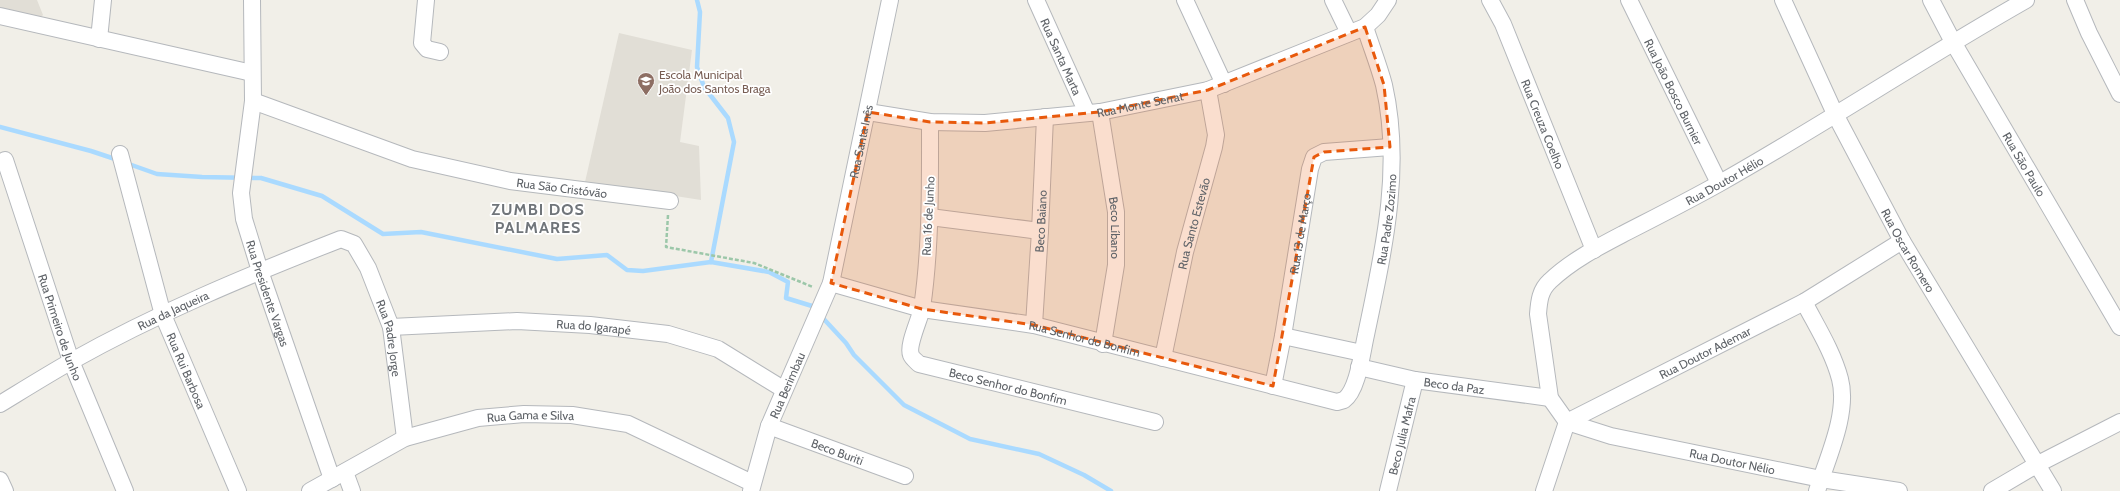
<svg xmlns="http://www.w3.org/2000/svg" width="2120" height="491" viewBox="0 0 2120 491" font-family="Cabin,sans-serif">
	<rect width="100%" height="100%" fill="#f1efe8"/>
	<g fill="#e1ded6">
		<path d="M 0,0 L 37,0 L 43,15 L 38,20 L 0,12 Z"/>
		<path d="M 619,33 L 692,50 L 680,142 L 699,146 L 701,200 L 585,182 Z"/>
	</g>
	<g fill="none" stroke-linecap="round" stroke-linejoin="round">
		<g stroke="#aadaff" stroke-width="4.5">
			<path d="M 697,0 L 700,12 L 697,67 L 704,87 L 728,118 L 734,142 L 711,262"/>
			<path d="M 0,127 L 91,151 L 118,160"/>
			<path d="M 126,163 L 157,174 L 202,177 L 261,178 L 322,196 L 383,234 L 421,232 L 557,259 L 607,255 L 627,270 L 643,271 L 711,262 L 769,272 L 788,282 L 786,298 L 812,306 L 816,310"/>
			<path d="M 821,316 L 846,343 L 854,355 L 904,405 L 970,439 L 1039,454 L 1084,475 L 1111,491"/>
		</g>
		<defs>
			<g id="minor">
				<path id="s1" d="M 252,0 L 253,101 L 241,193 L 244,219 L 260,271 L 332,479"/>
				<path d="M 426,0 L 422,43 L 427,49 L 440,52"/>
				<path id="s2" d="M 1036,0 L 1087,113"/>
				<path d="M 1185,0 L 1224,84"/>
				<path d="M 1333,0 L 1349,33"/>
				<path id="s3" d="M 1490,0 L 1503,24 L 1594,250"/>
				<path id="s4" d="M 1629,0 L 1719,183"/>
				<path id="s5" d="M 1783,0 L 1836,116 L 1902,241 L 2053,491"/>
				<path id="s6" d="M 1931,0 L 1953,42 L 2120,327"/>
				<path d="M 2075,0 L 2089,33 L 2120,94"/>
				<path d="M 0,16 L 252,73"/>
				<path d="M 99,39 L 103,0"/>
				<path id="s7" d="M 253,101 L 412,159 L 510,181 L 670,201"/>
				<path id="s8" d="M 868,112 L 930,122 L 985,123 L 1100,112 L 1208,90 L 1365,27 L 1378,15 L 1388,0"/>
				<path id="s9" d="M 1100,112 L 1116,212 L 1116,265 L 1103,344"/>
				<path id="s10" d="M 930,122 C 930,184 931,246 922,308 C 920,319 907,345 911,355 C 912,358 916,361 919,364 L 1155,422"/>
				<path id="s11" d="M 120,154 L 163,315 L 238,491"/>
				<path id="s12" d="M 5,160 L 71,361 L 125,491"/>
				<path d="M 930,217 L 1040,231"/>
				<path id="s13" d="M 831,283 L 922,309 L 1034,325 L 1337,402 L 1344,400 C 1358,390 1362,352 1366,335 C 1383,253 1403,169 1384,85 C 1379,66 1371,46 1365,27"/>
				<path d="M 1804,302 C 1817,327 1833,352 1840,379 C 1849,413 1827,459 1817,491"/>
				<path id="s14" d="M 1034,325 L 1040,231 L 1045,117"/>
				<path id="s15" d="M 391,327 L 517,321 L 590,325 L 668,334 L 718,349 L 783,389"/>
				<path d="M 1283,336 L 1362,353"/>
				<path id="s16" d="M 1163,358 L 1185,252 L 1214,147 L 1216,135 L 1208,90"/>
				<path id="s17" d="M 1359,367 L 1415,380 L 1550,398"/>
				<path id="s18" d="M 1273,386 L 1283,336 L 1310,169 L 1314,157 L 1324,152 L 1390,147"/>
				<path id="s19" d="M 0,404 C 23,390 47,375 70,362 C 157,313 249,275 341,239 L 354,244 L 368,268 L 391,327 L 405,438"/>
				<path id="s20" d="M 1567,422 L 1550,398 L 1538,314 C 1539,301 1540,290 1550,281 C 1571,261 1598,247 1623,234 C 1656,217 1688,201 1720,183 C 1823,125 1922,59 2026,0"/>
				<path id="s21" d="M 1567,422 L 1611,436 L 1821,479 L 1899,491"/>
				<path id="s22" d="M 769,426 L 905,476"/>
				<path d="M 345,472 L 352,491"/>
				<path d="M 0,480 L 5,491"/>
				<path id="s23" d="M 310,491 L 405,438 L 478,418 L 524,414 L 572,415 L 628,424 L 752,483"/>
				<path id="s24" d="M 751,491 L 769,426 L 831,283 L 890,0"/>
				<path id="s25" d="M 1388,491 L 1415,380"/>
				<path id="s26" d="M 1544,491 L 1567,422 L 1804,302 L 1902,241"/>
				<path d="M 1992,491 L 2038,464 L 2120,422"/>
			</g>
		</defs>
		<use href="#minor" stroke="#b5b8bc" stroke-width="18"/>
		<path stroke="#9cc7a9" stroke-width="2.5" stroke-dasharray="4 2" stroke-linecap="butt" d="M 668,215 L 666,247 L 754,263 L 813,287"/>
		<use href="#minor" stroke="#fff" stroke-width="16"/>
	</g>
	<path fill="#e8590c" fill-opacity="0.2" stroke="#e8590c" stroke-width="3" stroke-dasharray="8 5" stroke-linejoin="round" d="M 1365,27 L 1384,85 L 1390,147 L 1324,152 L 1314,157 L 1273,386 L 1034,325 L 922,309 L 831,283 L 868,112 L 930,122 L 985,123 L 1100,112 L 1208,90 Z"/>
	<defs>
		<symbol id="school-pin" viewBox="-11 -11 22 30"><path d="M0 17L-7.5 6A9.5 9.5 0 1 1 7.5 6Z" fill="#8d6e63" stroke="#fff"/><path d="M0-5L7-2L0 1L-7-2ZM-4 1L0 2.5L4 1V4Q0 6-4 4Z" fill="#fff"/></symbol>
	</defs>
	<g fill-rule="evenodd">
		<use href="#school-pin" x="636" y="71" width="20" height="27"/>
	</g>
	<g text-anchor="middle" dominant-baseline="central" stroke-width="3.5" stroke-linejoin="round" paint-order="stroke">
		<g font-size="12" fill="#5f6368" stroke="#fff">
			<text stroke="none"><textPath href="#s2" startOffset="62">Rua Santa Marta</textPath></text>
			<text stroke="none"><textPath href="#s4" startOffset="102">Rua João Bosco Burnier</textPath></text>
			<text stroke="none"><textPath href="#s8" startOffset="274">Rua Monte Serrat</textPath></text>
			<text stroke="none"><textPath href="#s3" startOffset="135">Rua Creuza Coelho</textPath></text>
			<text stroke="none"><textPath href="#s24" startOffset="368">Rua Santa Inês</textPath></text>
			<text stroke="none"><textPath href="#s6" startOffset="189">Rua São Paulo</textPath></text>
			<text stroke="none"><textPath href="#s20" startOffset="352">Rua Doutor Hélio</textPath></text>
			<text stroke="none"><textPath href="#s7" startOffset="322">Rua São Cristóvão</textPath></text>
			<text transform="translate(928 216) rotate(-87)">Rua 16 de Junho</text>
			<text stroke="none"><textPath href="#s13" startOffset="715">Rua Padre Zozimo</textPath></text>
			<text stroke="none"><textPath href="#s14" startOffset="104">Beco Baiano</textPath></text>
			<text stroke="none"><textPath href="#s16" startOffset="138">Rua Santo Estevão</textPath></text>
			<text stroke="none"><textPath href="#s9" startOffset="117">Beco Líbano</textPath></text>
			<text stroke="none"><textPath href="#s18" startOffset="155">Rua 13 de Março</textPath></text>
			<text stroke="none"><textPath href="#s5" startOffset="280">Rua Oscar Romero</textPath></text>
			<text stroke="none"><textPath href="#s1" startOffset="298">Rua Presidente Vargas</textPath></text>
			<text stroke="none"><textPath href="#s19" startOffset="197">Rua da Jaqueira</textPath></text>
			<text stroke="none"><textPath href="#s12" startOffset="176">Rua Primeiro de Junho</textPath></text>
			<text stroke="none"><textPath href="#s15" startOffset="203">Rua do Igarapé</textPath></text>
			<text stroke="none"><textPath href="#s19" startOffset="495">Rua Padre Jorge</textPath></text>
			<text stroke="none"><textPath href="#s13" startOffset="260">Rua Senhor do Bonfim</textPath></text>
			<text stroke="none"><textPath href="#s26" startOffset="227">Rua Doutor Ademar</textPath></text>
			<text stroke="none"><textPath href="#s11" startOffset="227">Rua Rui Barbosa</textPath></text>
			<text stroke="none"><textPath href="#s24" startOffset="112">Rua Berimbau</textPath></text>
			<text stroke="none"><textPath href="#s17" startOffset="97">Beco da Paz</textPath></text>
			<text stroke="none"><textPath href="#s10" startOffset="339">Beco Senhor do Bonfim</textPath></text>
			<text stroke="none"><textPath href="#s23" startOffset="237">Rua Gama e Silva</textPath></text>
			<text stroke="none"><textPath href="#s25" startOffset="57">Beco Julia Mafra</textPath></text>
			<text stroke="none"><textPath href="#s22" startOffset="73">Beco Buriti</textPath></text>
			<text stroke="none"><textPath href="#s21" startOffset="170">Rua Doutor Nélio</textPath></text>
		</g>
		<g font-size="12" fill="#785e54" stroke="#fff" text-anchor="start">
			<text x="659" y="74">Escola Municipal<tspan x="659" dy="14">João dos Santos Braga</tspan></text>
		</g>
		<g font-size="16" font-weight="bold" letter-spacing="1" fill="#70757a" stroke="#fff">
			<text x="538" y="209">ZUMBI DOS<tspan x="538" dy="18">PALMARES</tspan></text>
		</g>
	</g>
</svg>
